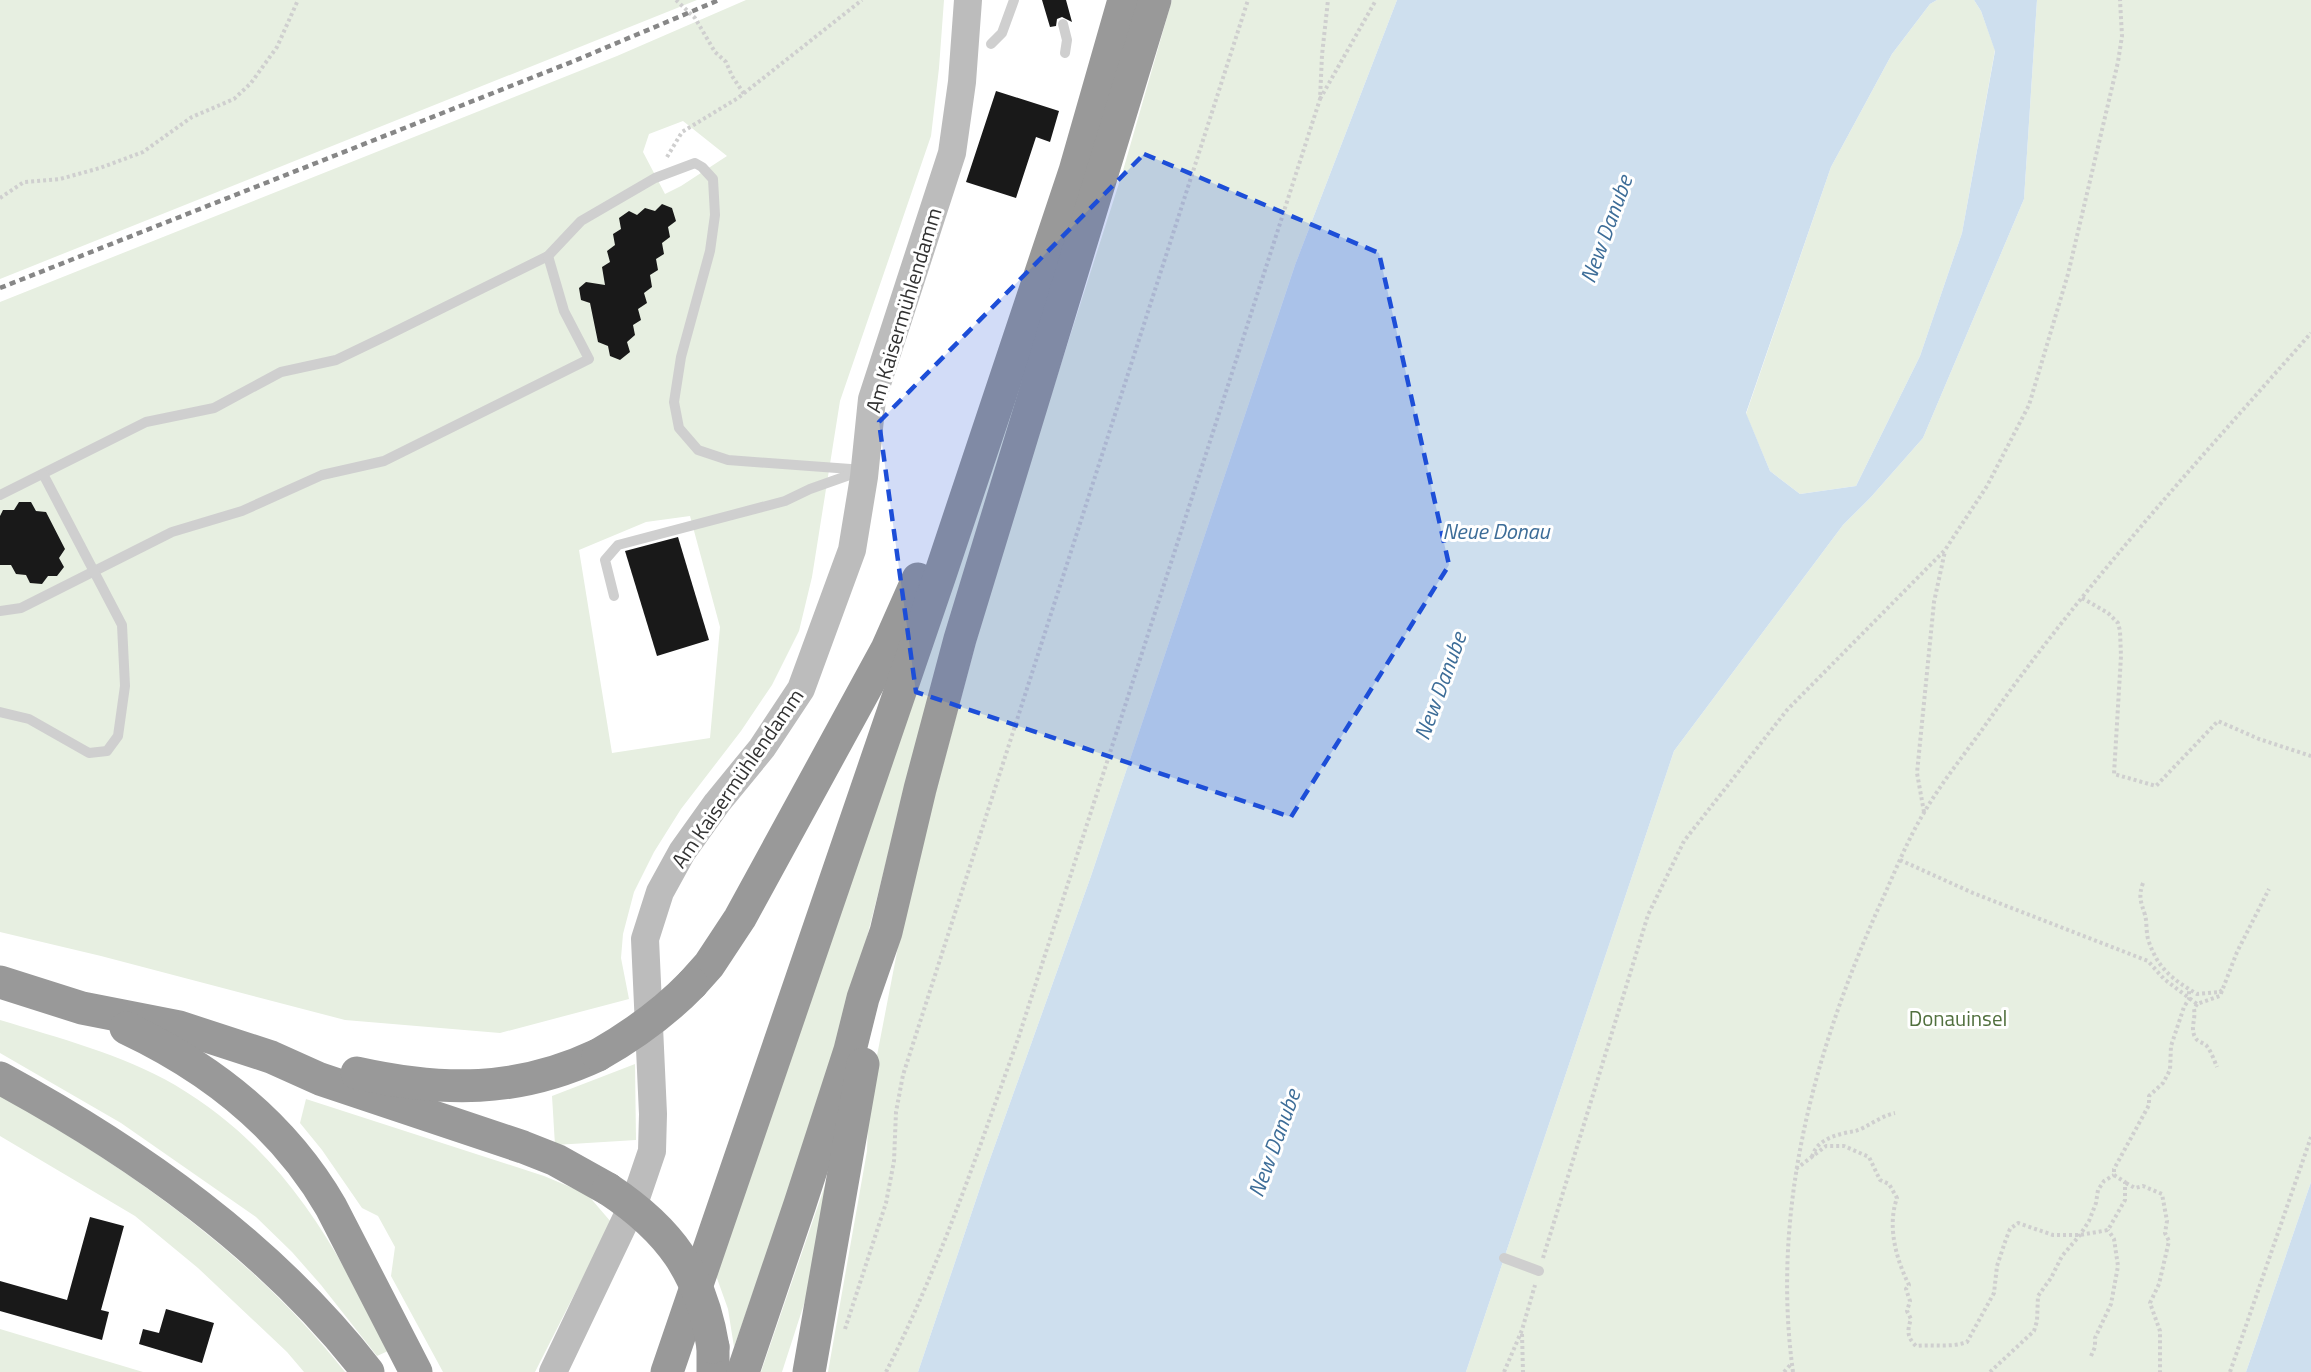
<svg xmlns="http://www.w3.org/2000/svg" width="2311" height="1372" viewBox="0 0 2311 1372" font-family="'Titillium Web',sans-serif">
	<rect width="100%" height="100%" fill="#fff"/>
	<g fill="#e7efe1" fill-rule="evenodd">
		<path d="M 0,0 L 697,0 L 0,279 Z"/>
		<path d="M 746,0 L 944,0 L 939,68 L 931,136 L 840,401 L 812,577 L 799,631 L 772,685 L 741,731 L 681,809 L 654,852 L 634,892 L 623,934 L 621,958 L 629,999 L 500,1033 L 345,1020 L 101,956 L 0,932 L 0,302 L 617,56 ZM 683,121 L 727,156 L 681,186 L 665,194 L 643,152 L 649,134 ZM 690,516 L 720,627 L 710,738 L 612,753 L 579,550 L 646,522 Z"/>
		<path d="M 1172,0 L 1397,0 L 1295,265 L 1091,876 L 985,1173 L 918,1372 L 828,1372 L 867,1151 L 869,1097 L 908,895 L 998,561 L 1122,174 Z"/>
		<path d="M 1937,0 L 1974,0 L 1981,11 L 1995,50 L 1962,233 L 1920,356 L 1856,486 L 1800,494 L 1770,471 L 1746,414 L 1831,167 L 1892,54 L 1930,4 Z"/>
		<path d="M 2037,0 L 2311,0 L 2311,1182 L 2246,1372 L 1466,1372 L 1674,751 L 1843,525 L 1871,497 L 1923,438 L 2024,199 Z"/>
		<path d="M 1039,330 L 909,772 L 839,1047 L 734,1347 L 728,1309 L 714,1270 Z"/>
		<path d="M 0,1020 C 59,1038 121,1054 175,1085 C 284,1150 333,1241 388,1351 L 377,1356 L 321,1285 L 292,1252 L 256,1217 L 121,1123 L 0,1053 Z"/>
		<path d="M 635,1064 L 636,1140 L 555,1145 L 552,1096 Z"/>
		<path d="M 0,1096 C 125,1165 257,1259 345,1372 L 304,1372 L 287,1352 L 198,1268 L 135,1216 L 0,1136 Z"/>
		<path d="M 306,1099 L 544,1176 L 587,1194 L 611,1222 L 535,1372 L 443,1372 L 391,1276 L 395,1247 L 378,1216 L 362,1208 L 322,1150 L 300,1123 Z"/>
		<path d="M 833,1162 L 815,1270 L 782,1372 L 761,1372 Z"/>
		<path d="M 0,1329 L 143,1372 L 0,1372 Z"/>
	</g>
	<g fill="#cedfee">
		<path d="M 1397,0 L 1937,0 L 1930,4 L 1892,54 L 1831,167 L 1746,413 L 1770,471 L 1800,494 L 1856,486 L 1920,356 L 1962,233 L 1995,51 L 1981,11 L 1974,0 L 2037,0 L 2024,199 L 1923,438 L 1871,497 L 1843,525 L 1674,751 L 1466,1372 L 918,1372 L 985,1173 L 1091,876 L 1295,265 Z"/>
		<path d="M 2311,1182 L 2311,1372 L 2246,1372 Z"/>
	</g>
	<g fill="#191919">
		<path d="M 1042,0 L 1066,0 L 1072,22 L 1062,17 L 1057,19 L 1056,26 L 1050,27 Z"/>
		<path d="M 996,91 L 1059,111 L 1050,142 L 1036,137 L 1016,198 L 966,182 Z"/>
		<path d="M 662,204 L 672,208 L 676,221 L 668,227 L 670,237 L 662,243 L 664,254 L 656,259 L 658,270 L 650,275 L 652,287 L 644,293 L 647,303 L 638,309 L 641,320 L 633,325 L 635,335 L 627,342 L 630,352 L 620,360 L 610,356 L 608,346 L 598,342 L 590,303 L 581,300 L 579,288 L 586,282 L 605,285 L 602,267 L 610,262 L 607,251 L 615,245 L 613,234 L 621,229 L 619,218 L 629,211 L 637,215 L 645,208 L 655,211 Z"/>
		<path d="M 19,502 L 31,502 L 36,511 L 46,512 L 65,549 L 59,558 L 64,567 L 57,576 L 48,576 L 42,584 L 30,583 L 26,575 L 16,574 L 11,565 L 0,565 L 0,516 L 3,510 L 14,510 Z"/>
		<path d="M 678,537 L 709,640 L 657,656 L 625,551 Z"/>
		<path d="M 90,1217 L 124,1226 L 101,1310 L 109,1312 L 102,1340 L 0,1311 L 0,1281 L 67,1300 Z"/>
		<path d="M 166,1309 L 214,1323 L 202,1363 L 139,1344 L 143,1329 L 159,1333 Z"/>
	</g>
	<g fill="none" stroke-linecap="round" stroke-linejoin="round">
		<g stroke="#cfcfcf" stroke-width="4" stroke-dasharray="3 3" stroke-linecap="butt">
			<path d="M 676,0 L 695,18 L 715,52 L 726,62 L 732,76 L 744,94"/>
			<path d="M 1320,99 L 1376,0"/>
			<path d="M 667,157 L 682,132 L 738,98 L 862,0"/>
			<path d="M 0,198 L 24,182 L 60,179 L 100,168 L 143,152 L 192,117 L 234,99 L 251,83 L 277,47 L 298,0"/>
			<path d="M 2082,598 L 2108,613 L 2118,623 L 2120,631 L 2121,656 L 2114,774 L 2156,786 L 2218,721 L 2259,739 L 2311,756"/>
			<path d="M 1924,812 L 1917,773 L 1934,602 L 1945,551"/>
			<path d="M 1900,860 L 1973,893 L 2148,961 L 2164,979 L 2197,1004 L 2220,996 L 2237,952 L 2269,889"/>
			<path d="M 2143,883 C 2138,897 2141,902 2145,915 C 2147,922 2146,931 2148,939 C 2157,968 2172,979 2197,994 L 2220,992 L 2222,990"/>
			<path d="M 2197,1004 L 2194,1009 C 2196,1019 2190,1028 2195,1037 C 2197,1042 2202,1042 2206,1045 C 2211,1051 2214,1060 2217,1067"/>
			<path d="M 1812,1157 C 1817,1138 1839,1134 1855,1131 C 1867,1128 1880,1116 1895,1113"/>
			<path d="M 1796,1169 L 1826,1146 L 1844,1146 L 1869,1157 L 1880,1180 L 1889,1184 L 1897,1198 C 1887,1226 1896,1259 1909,1285 L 1906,1289 L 1910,1301 L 1907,1311 L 1911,1319 C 1907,1331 1907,1337 1916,1346 C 1933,1344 1951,1348 1967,1342 L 1994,1293 L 1997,1266 L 2005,1242 L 2010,1229 L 2018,1223 L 2053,1235 L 2080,1235 L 2108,1230 L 2125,1200 L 2125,1182 L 2114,1175 L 2114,1169 L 2149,1105 L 2149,1096 L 2163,1083 L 2170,1070 L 2171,1046 L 2184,1007 L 2189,999 L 2189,989"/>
			<path d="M 2126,1183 L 2135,1188 L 2143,1186 L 2162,1194 L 2167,1221 L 2165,1233 L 2169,1241 L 2159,1284 L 2150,1303 L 2160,1331 L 2160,1372"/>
			<path d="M 1543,1258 L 1648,915 L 1684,841 L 1787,710 L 1945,550 L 1987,486 L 2029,405 L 2068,274 L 2118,62 L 2122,36 L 2120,0"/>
			<path d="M 845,1329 L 886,1203 L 894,1161 L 896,1112 L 903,1075 L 1248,0"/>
			<path d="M 1522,1334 L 1523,1372"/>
			<path d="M 2091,1356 L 2095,1347 L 2095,1338 L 2111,1304 L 2118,1266 L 2114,1239 L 2108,1230"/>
			<path d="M 886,1372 C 940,1266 978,1151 1018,1039 L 1320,99 L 1322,55 L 1328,0"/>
			<path d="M 1504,1372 L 1522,1330 L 1535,1285"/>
			<path d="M 1784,1372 L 1791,1364"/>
			<path d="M 1793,1372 C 1771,1212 1813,1055 1878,909 C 1893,877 1906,842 1925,811 C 1942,782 1964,755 1984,727 C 2082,587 2198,461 2311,333"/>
			<path d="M 1990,1372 L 2034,1331 L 2037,1321 L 2038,1296 L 2051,1278 L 2062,1256 L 2080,1235 L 2089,1221 L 2096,1203 L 2098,1190 L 2104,1181 L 2114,1175"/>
			<path d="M 2230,1372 L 2311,1137"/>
		</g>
		<g stroke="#cfcfcf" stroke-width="10">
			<path d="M 1063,24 L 1067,40 L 1065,53"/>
			<path d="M 991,44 L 1002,33 L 1014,0"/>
			<path d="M 0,495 L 146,422 L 214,408 L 281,372 L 336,360 L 386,336 L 548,256 L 581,221 L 655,178 L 695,163 L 702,167 L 713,179 L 715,215 L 710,251 L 681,357 L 674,402 L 679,428 L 698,450 L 728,460 L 864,470"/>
			<path d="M 614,596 L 605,560 L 618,545 L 785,501 L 810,489 L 858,472"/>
			<path d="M 0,611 L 21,608 L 172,532 L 242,511 L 322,475 L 384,461 L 589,359 L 564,311 L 548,256"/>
			<path d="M 0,712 L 29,719 L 89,753 L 107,751 L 118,736 L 125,686 L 122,625 L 43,474"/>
			<path d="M 1504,1258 L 1539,1271"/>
		</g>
		<path stroke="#bcbcbc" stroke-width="28" d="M 553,1372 L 636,1198 L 652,1151 L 653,1114 L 645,939 L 660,892 L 682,852 L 717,803 L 762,748 L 801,689 L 852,550 L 864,477 L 872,399 L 952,153 L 962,82 L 968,0"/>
		<g stroke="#999" stroke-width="33">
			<path d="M 0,982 L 82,1008 L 179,1027 L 271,1057 L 320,1079 L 523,1147 L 556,1160 L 608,1189"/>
			<path d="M 692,984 L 709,965 L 740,918 L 887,649 L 918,579"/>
			<path d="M 126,1028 C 211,1068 283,1124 331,1207 L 416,1372"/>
			<path d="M 357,1073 C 443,1092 517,1093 598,1055"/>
			<path d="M 0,1078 C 138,1153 271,1247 368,1372"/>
			<path d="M 713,1347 L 713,1372"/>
			<path d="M 667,1372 L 940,575 L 1075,171 L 1124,0"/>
			<path d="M 743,1372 L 800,1204 L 850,1050 L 863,998 L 886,932 L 920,789 L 960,639 L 1155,0"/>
			<path d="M 809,1372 L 863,1064"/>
		</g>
		<path stroke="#878787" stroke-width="4.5" stroke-dasharray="6 4.5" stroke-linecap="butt" d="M 0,288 L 574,61 L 719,0"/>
		<g stroke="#999" stroke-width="33">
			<path d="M 598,1055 C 633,1035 664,1013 692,984"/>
			<path d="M 608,1189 C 670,1230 701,1273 713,1347"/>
		</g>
	</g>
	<path fill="#1d4ed8" fill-opacity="0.2" stroke="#1d4ed8" stroke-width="4.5" stroke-dasharray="12 8" stroke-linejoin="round" d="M 1144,154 L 1379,253 L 1449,565 L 1291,817 L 916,692 L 879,422 Z"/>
	<g text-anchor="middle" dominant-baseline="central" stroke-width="6" stroke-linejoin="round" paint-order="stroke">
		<g font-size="21" fill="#323232" stroke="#fff">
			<text transform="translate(903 310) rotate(-73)">Am Kaisermühlendamm</text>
			<text transform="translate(737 778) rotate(-55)">Am Kaisermühlendamm</text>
		</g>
		<g font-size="21" fill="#51703e" stroke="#fff">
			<text x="1958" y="1018">Donauinsel</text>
		</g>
		<g font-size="22" font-style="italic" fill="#3d6d98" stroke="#fff">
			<text transform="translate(1606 229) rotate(-70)">New Danube</text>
			<text x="1496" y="531">Neue Donau</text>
			<text transform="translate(1440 686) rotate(-70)">New Danube</text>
			<text transform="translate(1274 1143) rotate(-70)">New Danube</text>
		</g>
	</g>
</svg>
